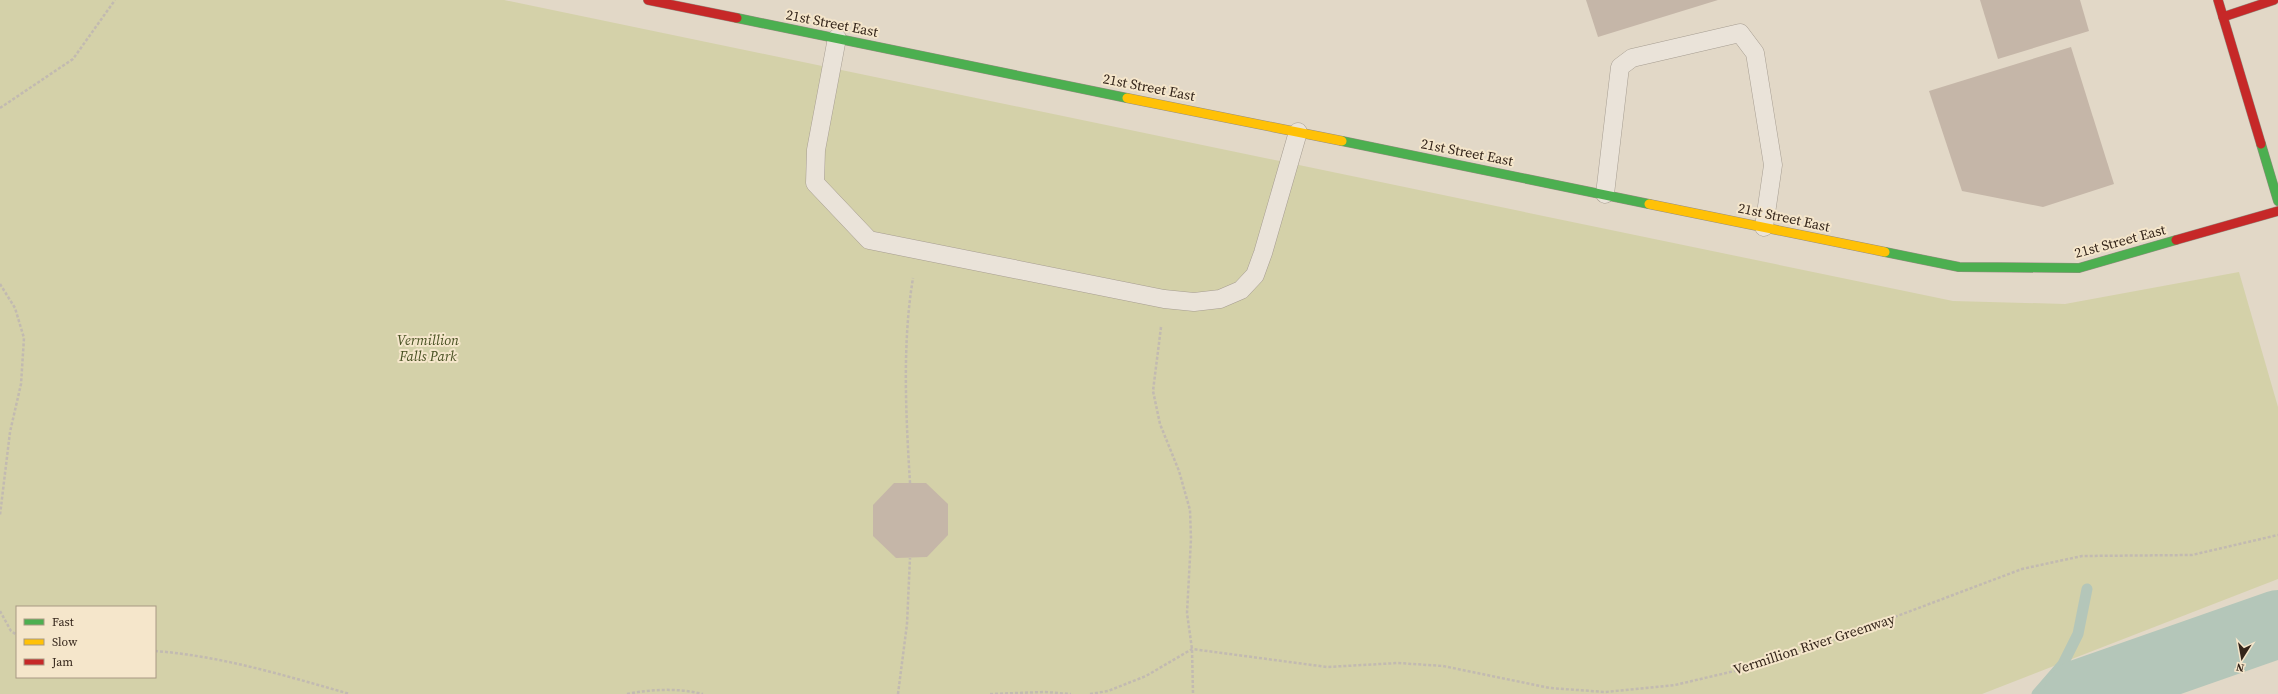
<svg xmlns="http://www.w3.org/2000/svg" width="2278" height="694" viewBox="0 0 2278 694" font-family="'Source Serif 4',serif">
	<rect width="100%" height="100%" fill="#e2d8c7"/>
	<path fill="#d4d1a9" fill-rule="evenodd" d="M 0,0 L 504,0 L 1953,301 L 2065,304 L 2239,272 L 2278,407 L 2278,579 L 1982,694 L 0,694 ZM 17,607 L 155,607 L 155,677 L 17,677 Z"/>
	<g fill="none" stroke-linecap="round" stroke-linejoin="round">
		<path stroke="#b4c6b9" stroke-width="11" d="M 2037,694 L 2063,664 L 2078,634 L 2087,589"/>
		<path stroke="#b4c6b9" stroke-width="68" d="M 2078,694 L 2278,624"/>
	</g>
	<g fill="#c5b6a8">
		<path d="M 1586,0 L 1718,0 L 1598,37 Z"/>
		<path d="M 1980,0 L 2080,0 L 2089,31 L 1998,59 Z"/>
		<path d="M 2071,47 L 2114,184 L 2043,207 L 1962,191 L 1929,91 Z"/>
		<path d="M 894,483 L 926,483 L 948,504 L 948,535 L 927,557 L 896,558 L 873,536 L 873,505 Z"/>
	</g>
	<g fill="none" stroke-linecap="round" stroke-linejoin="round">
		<defs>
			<g id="lane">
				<path d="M 837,38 L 816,150 L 815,183 L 869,240 L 1164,299 L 1194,302 L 1220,299 L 1241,290 L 1255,275 L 1263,253 L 1298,132"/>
				<path d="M 1605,194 L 1620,67 L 1632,58 L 1740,33 L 1755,53 L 1773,165 L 1764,227"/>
			</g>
			<g id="fast">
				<path d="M 737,18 L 1127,98"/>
				<path d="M 1342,141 L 1649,204"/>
				<path d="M 2261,144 L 2278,201"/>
				<path d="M 1885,252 L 1959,267 L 2079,268 L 2176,240"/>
			</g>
			<g id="slow">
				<path d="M 1127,98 L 1342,141"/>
				<path d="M 1649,204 L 1885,252"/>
			</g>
			<g id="jam">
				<path d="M 648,0 L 737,18"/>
				<path d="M 2218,0 L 2261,144"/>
				<path d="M 2223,17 L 2274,0"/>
				<path d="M 2176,240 L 2278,211"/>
			</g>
		</defs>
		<use href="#lane" stroke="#a69d91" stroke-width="19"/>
		<use href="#fast" stroke="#968d81" stroke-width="10"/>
		<use href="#slow" stroke="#968d81" stroke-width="10"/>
		<use href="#jam" stroke="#968d81" stroke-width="10"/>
		<g stroke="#c2bab1" stroke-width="2.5" stroke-dasharray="3 2" stroke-linecap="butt">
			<path d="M 0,108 L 73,59 L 115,0"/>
			<path d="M 0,284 L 15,308 L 24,338 L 21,384 L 10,432 L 0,515"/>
			<path d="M 1161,327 L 1153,391 L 1160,424 L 1179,471 L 1190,510 L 1191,539 L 1187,613 L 1192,649 L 1193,694"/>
			<path d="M 910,483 C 906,417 902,344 913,278"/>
			<path d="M 0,611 L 11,631 L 17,635"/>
			<path d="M 155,651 C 222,656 286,676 350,694"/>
			<path d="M 627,694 C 653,689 678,688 703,694"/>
			<path d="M 898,694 L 907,624 L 910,558"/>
			<path d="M 990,694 L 1045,692 L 1071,694"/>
			<path d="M 1090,694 L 1108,691 L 1146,676 L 1192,649 L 1327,667 L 1398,663 L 1443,666 L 1550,688 L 1605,692 L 1675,685 L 1743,669 L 1823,644 L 2022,569 L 2082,556 L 2192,555 L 2278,535"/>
		</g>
		<use href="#lane" stroke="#eae3d9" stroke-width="18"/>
		<use href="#fast" stroke="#4caf50" stroke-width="9"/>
		<use href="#slow" stroke="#ffc107" stroke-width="9"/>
		<use href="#jam" stroke="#c62828" stroke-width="9"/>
	</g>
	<g text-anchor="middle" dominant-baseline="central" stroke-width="4" stroke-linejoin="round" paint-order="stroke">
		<g font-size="14" fill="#34251a" stroke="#f5e6cb">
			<text transform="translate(832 23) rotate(11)">21st Street East</text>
			<text transform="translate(1149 87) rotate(11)">21st Street East</text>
			<text transform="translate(1467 152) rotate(11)">21st Street East</text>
			<text transform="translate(1784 217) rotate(12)">21st Street East</text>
			<text transform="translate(2120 241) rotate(-15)">21st Street East</text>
			<text transform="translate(1814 644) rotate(-18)">Vermillion River Greenway</text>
		</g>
		<g font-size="14" font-style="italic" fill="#475021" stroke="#f5e6cb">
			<text x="428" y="340">Vermillion<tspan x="428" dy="16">Falls Park</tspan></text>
		</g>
	</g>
	<rect x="16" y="606" width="140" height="72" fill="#f5e6cb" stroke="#a89984"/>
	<rect x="24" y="619" width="20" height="6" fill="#4caf50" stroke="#a89984"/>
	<text x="52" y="626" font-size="12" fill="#34251a">Fast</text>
	<rect x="24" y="639" width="20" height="6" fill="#ffc107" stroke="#a89984"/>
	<text x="52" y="646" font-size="12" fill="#34251a">Slow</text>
	<rect x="24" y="659" width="20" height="6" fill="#c62828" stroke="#a89984"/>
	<text x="52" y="666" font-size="12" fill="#34251a">Jam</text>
	<g transform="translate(2242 658) rotate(191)" stroke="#f5e6cb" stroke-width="3" paint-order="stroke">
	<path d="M0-3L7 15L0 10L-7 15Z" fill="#34251a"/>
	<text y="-6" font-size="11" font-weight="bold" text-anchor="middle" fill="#34251a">N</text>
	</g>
</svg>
